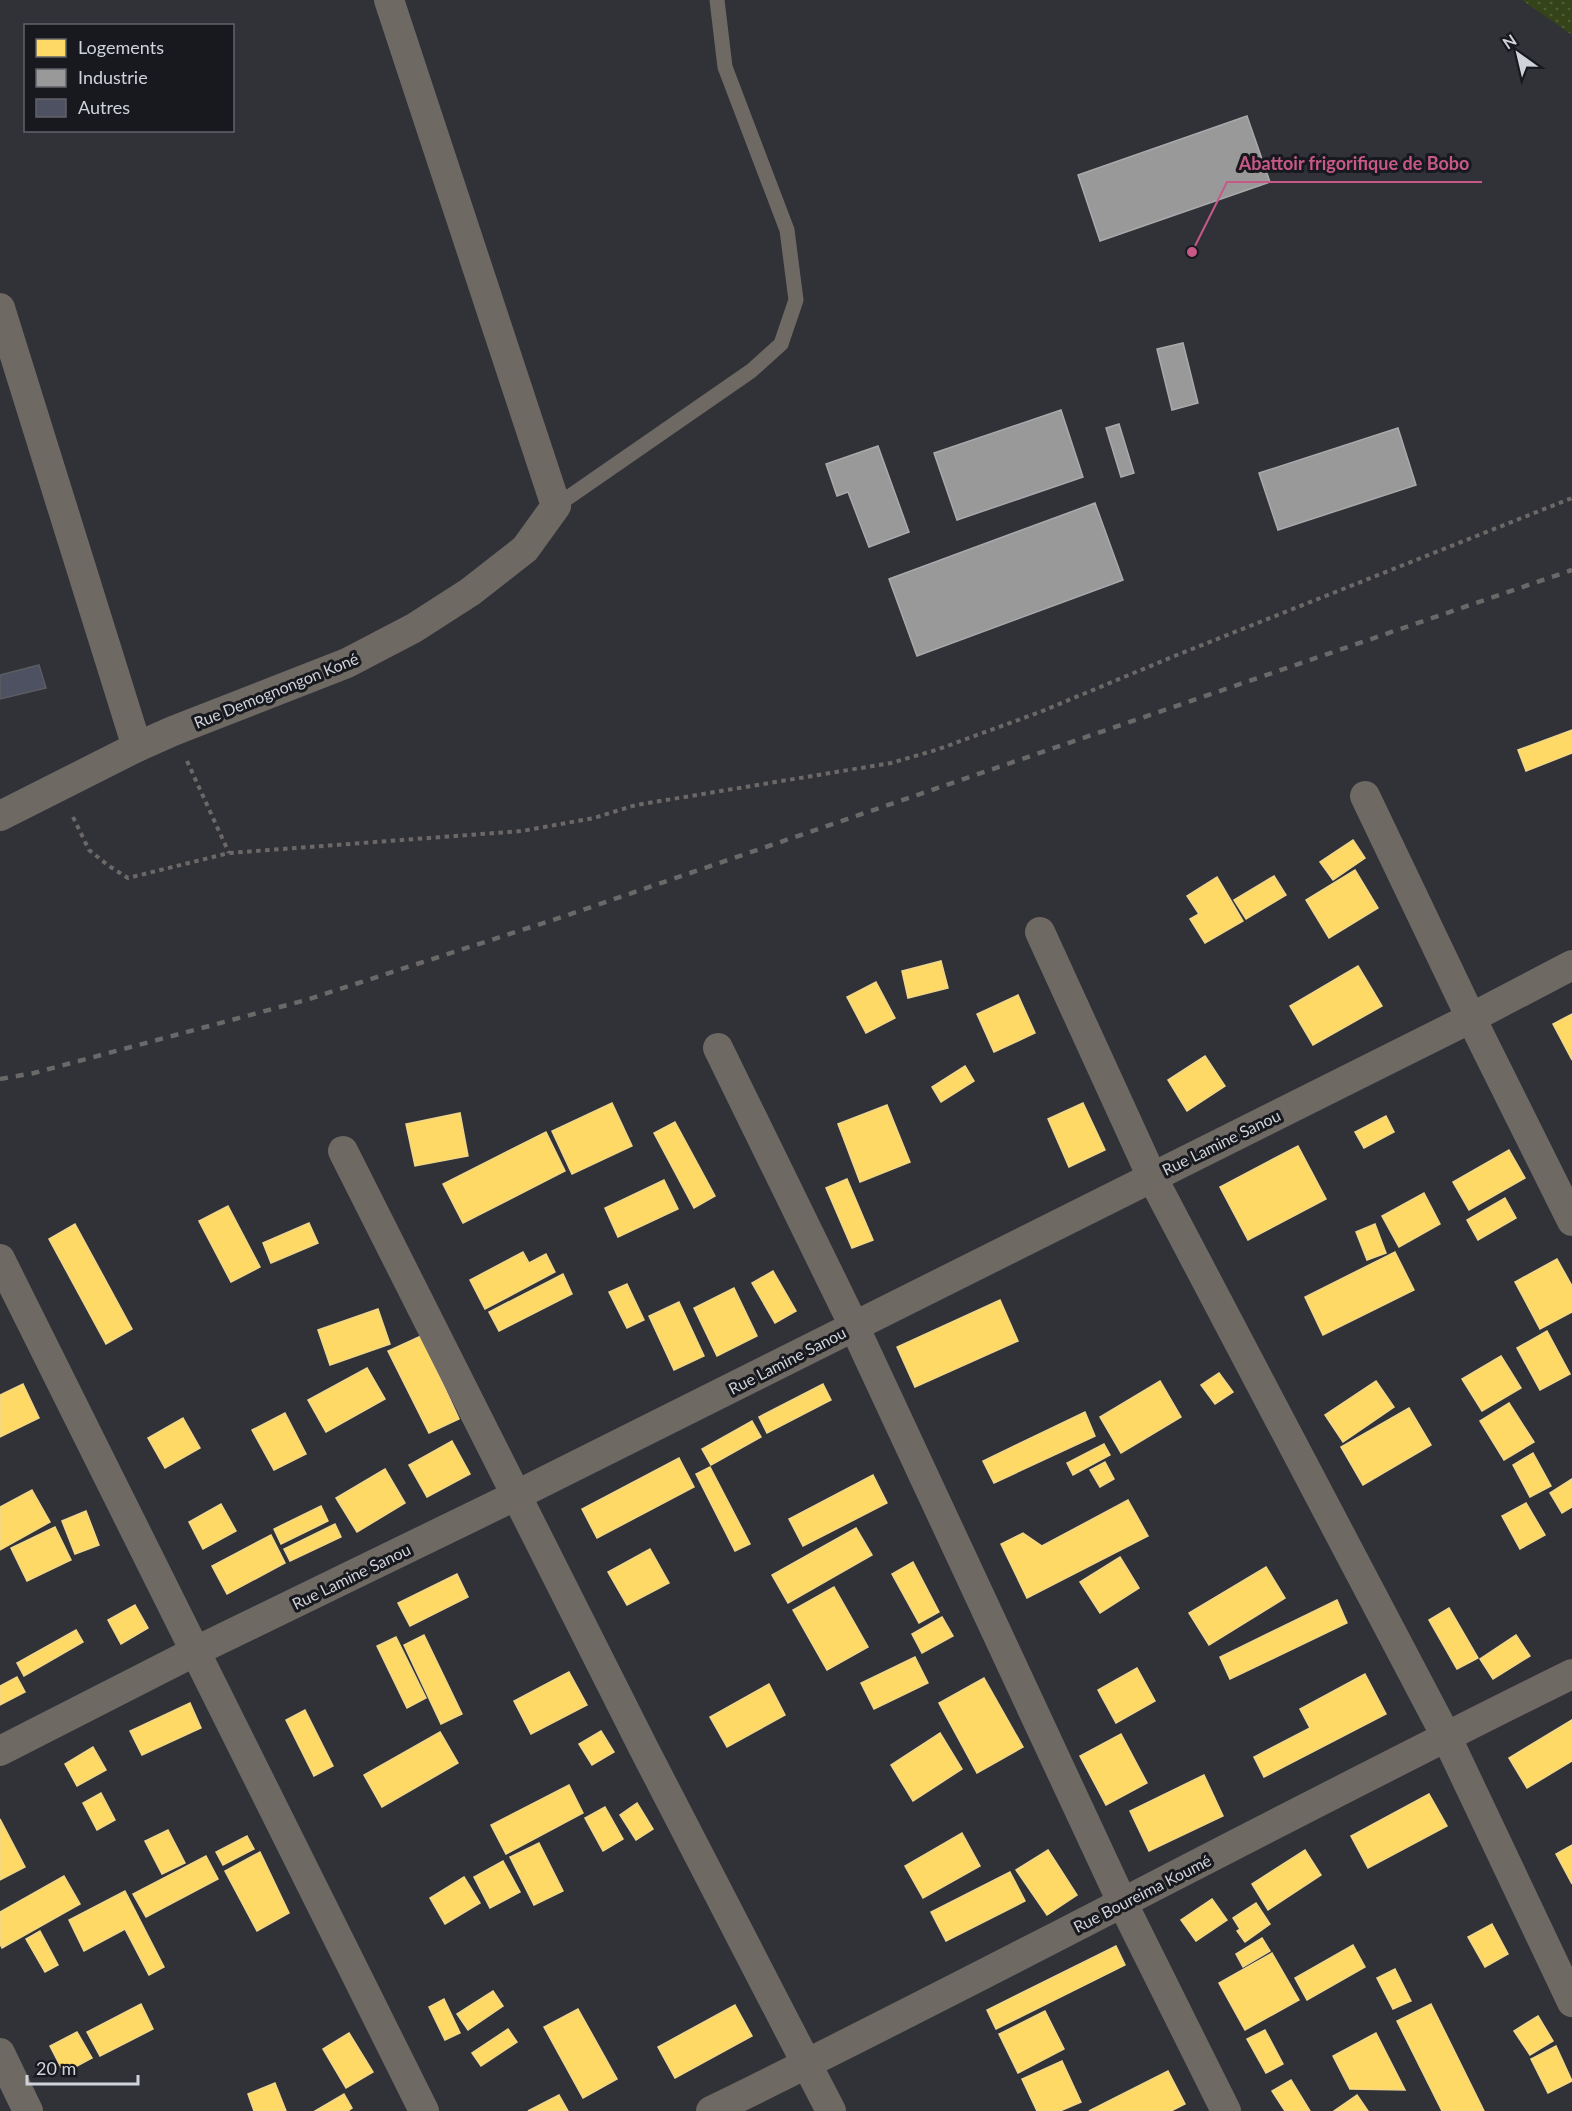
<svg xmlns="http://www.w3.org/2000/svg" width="1572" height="2111" viewBox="0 0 1572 2111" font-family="Lato,sans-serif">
	<defs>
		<pattern id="grass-dots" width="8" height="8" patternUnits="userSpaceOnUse" patternTransform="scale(1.5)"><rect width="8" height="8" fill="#344318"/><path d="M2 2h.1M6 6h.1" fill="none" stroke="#505d39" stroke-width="1.8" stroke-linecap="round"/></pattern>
	</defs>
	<rect width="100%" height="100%" fill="#303238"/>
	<path fill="url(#grass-dots)" d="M 1522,0 L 1572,0 L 1572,35 Z"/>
	<g fill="#ffd966" stroke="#f1d789" stroke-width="1.5">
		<path d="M 1572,730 L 1572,753 L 1526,771 L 1518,750 Z"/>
		<path d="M 1353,840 L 1365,858 L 1333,880 L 1320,862 Z"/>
		<path d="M 1355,870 L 1378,908 L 1329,938 L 1306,900 Z"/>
		<path d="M 1274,876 L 1286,895 L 1246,919 L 1234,900 Z"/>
		<path d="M 1217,877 L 1243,921 L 1205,943 L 1190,919 L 1199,914 L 1187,896 Z"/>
		<path d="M 941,961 L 948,988 L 908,998 L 902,971 Z"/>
		<path d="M 1358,966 L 1382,1006 L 1313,1045 L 1290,1006 Z"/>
		<path d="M 876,982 L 895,1018 L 866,1033 L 847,997 Z"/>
		<path d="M 1018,995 L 1035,1033 L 994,1052 L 977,1014 Z"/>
		<path d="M 1572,1014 L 1572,1060 L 1553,1024 Z"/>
		<path d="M 1205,1056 L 1225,1086 L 1187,1111 L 1168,1080 Z"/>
		<path d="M 965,1066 L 974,1081 L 941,1102 L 932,1087 Z"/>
		<path d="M 612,1103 L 632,1146 L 572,1174 L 552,1131 Z"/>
		<path d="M 1083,1103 L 1105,1150 L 1069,1167 L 1048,1119 Z"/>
		<path d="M 887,1105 L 910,1162 L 860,1182 L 838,1124 Z"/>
		<path d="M 460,1113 L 468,1156 L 415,1166 L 406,1124 Z"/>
		<path d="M 1386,1116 L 1394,1132 L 1364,1148 L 1355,1132 Z"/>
		<path d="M 675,1122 L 715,1196 L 694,1208 L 654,1133 Z"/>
		<path d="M 546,1132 L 565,1171 L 463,1223 L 443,1184 Z"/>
		<path d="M 1298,1146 L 1326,1199 L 1248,1240 L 1220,1187 Z"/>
		<path d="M 1509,1150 L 1525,1178 L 1469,1210 L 1453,1182 Z"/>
		<path d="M 847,1179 L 873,1240 L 852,1248 L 826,1188 Z"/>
		<path d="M 664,1180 L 678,1209 L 618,1237 L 605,1208 Z"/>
		<path d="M 1424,1193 L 1440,1224 L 1399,1247 L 1382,1216 Z"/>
		<path d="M 1505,1198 L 1516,1218 L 1478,1240 L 1467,1220 Z"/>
		<path d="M 228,1206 L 260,1267 L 231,1282 L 199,1221 Z"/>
		<path d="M 309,1223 L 318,1243 L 271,1263 L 263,1243 Z"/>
		<path d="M 75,1224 L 132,1329 L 106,1344 L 49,1239 Z"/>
		<path d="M 1375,1224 L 1386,1253 L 1367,1260 L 1356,1232 Z"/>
		<path d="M 523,1252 L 529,1263 L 546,1254 L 555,1272 L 485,1309 L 470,1280 Z"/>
		<path d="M 1395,1252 L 1414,1290 L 1323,1335 L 1305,1297 Z"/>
		<path d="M 1557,1259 L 1572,1286 L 1572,1312 L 1540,1329 L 1515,1282 Z"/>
		<path d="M 773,1271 L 796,1311 L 775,1323 L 752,1283 Z"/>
		<path d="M 563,1274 L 572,1294 L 499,1331 L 489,1312 Z"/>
		<path d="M 627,1284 L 644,1320 L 627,1328 L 609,1292 Z"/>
		<path d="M 734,1288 L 757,1336 L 717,1356 L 694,1308 Z"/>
		<path d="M 1000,1300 L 1018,1341 L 915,1387 L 897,1347 Z"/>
		<path d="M 679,1302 L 704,1356 L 674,1370 L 649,1316 Z"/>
		<path d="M 378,1309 L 390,1344 L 330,1365 L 318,1330 Z"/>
		<path d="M 1547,1331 L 1570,1374 L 1540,1390 L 1517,1348 Z"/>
		<path d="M 421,1336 L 459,1419 L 429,1433 L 388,1351 Z"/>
		<path d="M 1501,1356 L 1521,1388 L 1482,1411 L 1462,1379 Z"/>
		<path d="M 367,1368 L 385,1399 L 326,1432 L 308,1400 Z"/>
		<path d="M 1219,1373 L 1233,1392 L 1215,1404 L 1201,1385 Z"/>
		<path d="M 1160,1381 L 1181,1417 L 1121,1453 L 1100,1417 Z"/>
		<path d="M 1376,1381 L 1394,1407 L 1343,1442 L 1325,1415 Z"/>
		<path d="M 23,1384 L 39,1418 L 0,1437 L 0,1395 Z"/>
		<path d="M 823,1384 L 831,1400 L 767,1433 L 759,1417 Z"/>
		<path d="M 1509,1403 L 1534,1442 L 1504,1460 L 1480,1421 Z"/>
		<path d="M 1409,1408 L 1431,1445 L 1363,1485 L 1341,1447 Z"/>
		<path d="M 1085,1412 L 1095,1436 L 994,1483 L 983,1461 Z"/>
		<path d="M 285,1413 L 306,1454 L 274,1470 L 252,1430 Z"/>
		<path d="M 183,1418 L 200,1448 L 165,1468 L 148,1438 Z"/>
		<path d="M 752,1421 L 761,1437 L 711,1465 L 702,1449 Z"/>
		<path d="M 452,1441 L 470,1474 L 427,1497 L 409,1465 Z"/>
		<path d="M 1104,1444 L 1110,1455 L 1073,1475 L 1067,1463 Z"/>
		<path d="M 1533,1453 L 1551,1486 L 1530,1497 L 1513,1465 Z"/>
		<path d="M 679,1458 L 694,1487 L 597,1538 L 582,1509 Z"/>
		<path d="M 1105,1462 L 1114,1479 L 1100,1487 L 1090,1470 Z"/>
		<path d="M 710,1467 L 750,1544 L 735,1551 L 696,1474 Z"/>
		<path d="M 385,1469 L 405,1503 L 357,1532 L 336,1498 Z"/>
		<path d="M 873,1475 L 887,1503 L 803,1546 L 789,1519 Z"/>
		<path d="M 1572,1479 L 1572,1507 L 1562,1513 L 1550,1493 Z"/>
		<path d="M 32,1490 L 50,1522 L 0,1550 L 0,1507 Z"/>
		<path d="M 1128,1500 L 1148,1536 L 1027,1598 L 1001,1544 L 1023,1533 L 1042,1546 Z"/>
		<path d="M 1526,1503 L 1545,1535 L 1520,1549 L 1502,1516 Z"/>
		<path d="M 221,1504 L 236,1531 L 203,1549 L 189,1522 Z"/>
		<path d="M 321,1506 L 328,1521 L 281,1544 L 274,1529 Z"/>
		<path d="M 86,1511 L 99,1545 L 75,1554 L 62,1521 Z"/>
		<path d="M 335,1524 L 341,1537 L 290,1561 L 284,1549 Z"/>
		<path d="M 55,1527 L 71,1560 L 27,1581 L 11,1548 Z"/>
		<path d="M 856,1528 L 872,1555 L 788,1603 L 772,1575 Z"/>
		<path d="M 271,1535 L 285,1563 L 227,1594 L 212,1566 Z"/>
		<path d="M 650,1549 L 669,1583 L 627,1605 L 608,1572 Z"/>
		<path d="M 1120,1557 L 1139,1588 L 1100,1613 L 1080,1582 Z"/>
		<path d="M 913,1562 L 939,1612 L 919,1623 L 892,1574 Z"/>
		<path d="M 1266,1567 L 1285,1598 L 1209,1645 L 1189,1613 Z"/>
		<path d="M 457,1574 L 468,1597 L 410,1626 L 398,1603 Z"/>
		<path d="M 834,1587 L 868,1647 L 827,1670 L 793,1610 Z"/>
		<path d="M 1337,1600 L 1347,1623 L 1230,1679 L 1220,1657 Z"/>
		<path d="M 135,1605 L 148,1628 L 121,1644 L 108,1620 Z"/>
		<path d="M 1449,1608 L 1478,1658 L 1457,1669 L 1429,1620 Z"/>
		<path d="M 942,1617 L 953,1636 L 922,1653 L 912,1634 Z"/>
		<path d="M 76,1630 L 83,1642 L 24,1676 L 17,1663 Z"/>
		<path d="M 424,1635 L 462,1714 L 441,1724 L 404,1645 Z"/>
		<path d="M 1516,1635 L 1530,1656 L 1493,1679 L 1480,1659 Z"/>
		<path d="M 396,1637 L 426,1698 L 407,1708 L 377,1646 Z"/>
		<path d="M 915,1657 L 928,1683 L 874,1709 L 861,1683 Z"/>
		<path d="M 1137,1668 L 1155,1701 L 1116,1723 L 1098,1690 Z"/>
		<path d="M 569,1672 L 587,1705 L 531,1734 L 514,1701 Z"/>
		<path d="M 1365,1674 L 1386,1714 L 1264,1777 L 1254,1757 L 1310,1728 L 1300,1709 Z"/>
		<path d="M 17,1677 L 25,1692 L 0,1705 L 0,1686 Z"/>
		<path d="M 984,1678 L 1023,1747 L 977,1773 L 939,1703 Z"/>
		<path d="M 769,1684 L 785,1715 L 727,1747 L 710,1717 Z"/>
		<path d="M 190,1703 L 201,1728 L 142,1755 L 130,1731 Z"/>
		<path d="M 305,1710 L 333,1766 L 314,1776 L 286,1720 Z"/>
		<path d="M 1572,1720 L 1572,1761 L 1527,1788 L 1509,1758 Z"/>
		<path d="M 601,1731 L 614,1752 L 592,1765 L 579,1744 Z"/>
		<path d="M 440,1732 L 458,1763 L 382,1807 L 364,1775 Z"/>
		<path d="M 940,1733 L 962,1769 L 913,1801 L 891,1765 Z"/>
		<path d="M 1121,1734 L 1147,1783 L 1106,1805 L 1080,1756 Z"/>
		<path d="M 93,1747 L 106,1770 L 77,1786 L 65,1764 Z"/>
		<path d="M 1204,1775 L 1223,1816 L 1149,1851 L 1130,1811 Z"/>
		<path d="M 569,1785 L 583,1813 L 506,1854 L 491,1825 Z"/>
		<path d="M 101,1793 L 115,1820 L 97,1830 L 83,1803 Z"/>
		<path d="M 1429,1794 L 1447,1826 L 1368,1868 L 1351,1836 Z"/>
		<path d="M 637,1803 L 653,1829 L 636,1840 L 620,1815 Z"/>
		<path d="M 605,1807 L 623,1839 L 603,1851 L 585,1818 Z"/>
		<path d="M 0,1819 L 25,1867 L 0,1880 Z"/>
		<path d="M 168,1830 L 185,1863 L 162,1874 L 145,1841 Z"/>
		<path d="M 962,1833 L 980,1866 L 923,1898 L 905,1866 Z"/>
		<path d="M 247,1836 L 254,1849 L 223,1865 L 216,1852 Z"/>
		<path d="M 539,1843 L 563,1891 L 534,1905 L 510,1857 Z"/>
		<path d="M 1572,1845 L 1572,1884 L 1556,1854 Z"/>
		<path d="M 1048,1850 L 1077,1895 L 1047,1915 L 1016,1870 Z"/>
		<path d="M 1305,1850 L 1321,1875 L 1268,1910 L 1252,1884 Z"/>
		<path d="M 260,1852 L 289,1913 L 257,1931 L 225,1871 Z"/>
		<path d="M 206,1856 L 218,1879 L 146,1917 L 133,1894 Z"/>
		<path d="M 503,1861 L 520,1892 L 490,1908 L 474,1877 Z"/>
		<path d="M 1010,1872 L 1025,1901 L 946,1941 L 931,1912 Z"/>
		<path d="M 64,1876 L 80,1904 L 2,1948 L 0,1944 L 0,1912 Z"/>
		<path d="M 464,1877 L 480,1903 L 445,1924 L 430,1898 Z"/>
		<path d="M 125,1891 L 164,1967 L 149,1975 L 125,1929 L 84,1951 L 69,1920 Z"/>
		<path d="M 1212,1899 L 1227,1920 L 1196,1941 L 1181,1920 Z"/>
		<path d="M 1256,1903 L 1270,1924 L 1245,1942 L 1237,1931 L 1240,1929 L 1233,1918 Z"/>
		<path d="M 1492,1924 L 1508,1954 L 1485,1967 L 1468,1937 Z"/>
		<path d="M 40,1931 L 58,1965 L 45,1972 L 26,1939 Z"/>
		<path d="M 1262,1938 L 1270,1951 L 1243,1967 L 1236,1954 Z"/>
		<path d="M 1353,1945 L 1365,1967 L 1307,2000 L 1295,1978 Z"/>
		<path d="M 1116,1946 L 1125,1965 L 996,2029 L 987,2010 Z"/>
		<path d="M 1272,1953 L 1299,2000 L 1245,2030 L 1219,1983 Z"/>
		<path d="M 1395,1969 L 1411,2001 L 1393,2009 L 1377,1978 Z"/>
		<path d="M 493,1991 L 503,2006 L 468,2030 L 457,2014 Z"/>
		<path d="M 444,1999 L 460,2033 L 445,2040 L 429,2007 Z"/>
		<path d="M 141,2004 L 153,2029 L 100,2056 L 87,2032 Z"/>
		<path d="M 1431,2004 L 1484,2111 L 1442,2111 L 1397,2021 Z"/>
		<path d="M 735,2005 L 752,2036 L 675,2078 L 658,2047 Z"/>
		<path d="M 578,2009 L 617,2079 L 583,2098 L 544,2027 Z"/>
		<path d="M 1045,2011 L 1064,2049 L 1018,2073 L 999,2034 Z"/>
		<path d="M 1538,2016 L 1553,2041 L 1530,2055 L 1514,2031 Z"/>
		<path d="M 508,2029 L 517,2042 L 481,2066 L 472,2053 Z"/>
		<path d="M 1265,2030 L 1283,2064 L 1266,2073 L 1247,2039 Z"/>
		<path d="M 77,2032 L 92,2058 L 64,2073 L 50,2046 Z"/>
		<path d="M 349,2033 L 373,2072 L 346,2088 L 323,2049 Z"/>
		<path d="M 1376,2033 L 1405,2090 L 1350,2089 L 1333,2056 Z"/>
		<path d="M 1556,2046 L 1572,2081 L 1548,2093 L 1531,2059 Z"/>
		<path d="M 1062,2061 L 1081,2102 L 1060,2111 L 1037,2111 L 1022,2079 Z"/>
		<path d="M 1168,2071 L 1185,2104 L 1171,2111 L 1089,2111 Z"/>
		<path d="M 1291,2080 L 1310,2111 L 1285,2111 L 1272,2091 Z"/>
		<path d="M 275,2083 L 286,2111 L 254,2111 L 248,2094 Z"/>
		<path d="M 344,2094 L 352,2108 L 348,2111 L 315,2111 Z"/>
		<path d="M 559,2095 L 568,2111 L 528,2111 Z"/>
		<path d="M 1357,2095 L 1368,2111 L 1334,2111 Z"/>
	</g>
	<g fill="#999" stroke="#aaaaac" stroke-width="1.5">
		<path d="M 1247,116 L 1270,182 L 1100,241 L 1078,175 Z"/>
		<path d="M 1183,343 L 1198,403 L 1172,410 L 1157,349 Z"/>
		<path d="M 1061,410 L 1083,477 L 957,520 L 934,453 Z"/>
		<path d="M 1119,424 L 1134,473 L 1121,477 L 1106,428 Z"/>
		<path d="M 1398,428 L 1416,485 L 1278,530 L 1259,473 Z"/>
		<path d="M 878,446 L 909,532 L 869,547 L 848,492 L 837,496 L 826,464 Z"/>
		<path d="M 1095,503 L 1123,580 L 917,656 L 889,579 Z"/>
	</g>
	<path fill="#4d5161" stroke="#5b5d62" stroke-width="1.5" d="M 39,665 L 46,688 L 0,699 L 0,675 Z"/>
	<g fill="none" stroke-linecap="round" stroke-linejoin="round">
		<g stroke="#6c6867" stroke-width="4" stroke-dasharray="4.5 4.5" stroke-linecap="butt">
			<path d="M 187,761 L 229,853"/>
			<path d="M 73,817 L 89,850 L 109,866 L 128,878 L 229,853 L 522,831 L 594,818 L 636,805 L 891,763 L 936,750 L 1040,712 L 1177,655 L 1572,498"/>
		</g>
		<path stroke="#6f6964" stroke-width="15" d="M 556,506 L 751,371 L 781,344 L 796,300 L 787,230 L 725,67 L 717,0"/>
		<g stroke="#6f6964" stroke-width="30">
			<path d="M 0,308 L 137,747"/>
			<path d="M 1365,796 L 1471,1018 L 1572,1221"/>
			<path d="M 0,816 L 137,747 L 173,731 L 347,663 L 414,628 L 470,592 L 525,549 L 556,506 L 389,0"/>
			<path d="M 1040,932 L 1152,1177 L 1446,1736 L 1572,2002"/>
			<path d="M 718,1048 L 854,1326 L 1123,1904 L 1226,2111"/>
			<path d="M 343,1151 L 644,1749 L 831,2111"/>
			<path d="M 0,1259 L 424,2111"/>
			<path d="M 0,1751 L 196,1651 L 517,1495 L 1471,1018 L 1572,965"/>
			<path d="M 0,2053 L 28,2111"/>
			<path d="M 711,2111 C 1000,1970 1283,1816 1572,1674"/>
		</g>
		<path stroke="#6a6868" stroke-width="4.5" stroke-dasharray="8 8" stroke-linecap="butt" d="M 0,1079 L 34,1073 L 306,1000 L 565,916 L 1572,570"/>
	</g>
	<g text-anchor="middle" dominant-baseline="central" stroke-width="6" stroke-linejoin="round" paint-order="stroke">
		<g font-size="16" fill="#d0d3da" stroke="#18191e">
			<text transform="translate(276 690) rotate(-22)">Rue Demognongon Koné</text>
			<text transform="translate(1221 1142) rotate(-26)">Rue Lamine Sanou</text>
			<text transform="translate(787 1360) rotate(-27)">Rue Lamine Sanou</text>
			<text transform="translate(351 1576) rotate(-26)">Rue Lamine Sanou</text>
			<text transform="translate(1142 1893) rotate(-27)">Rue Boureima Koumé</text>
		</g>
	</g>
	<path fill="none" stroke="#c75987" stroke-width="2" d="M1192 252L1227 182H1482"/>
	<circle fill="#c75987" stroke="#18191e" stroke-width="2" cx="1192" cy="252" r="6"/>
	<g font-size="18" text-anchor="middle" font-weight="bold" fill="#c75987" stroke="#18191e" stroke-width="6" stroke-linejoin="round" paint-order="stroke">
		<text x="1354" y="170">Abattoir frigorifique de Bobo</text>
	</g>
	<rect x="24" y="24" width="210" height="108" fill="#18191e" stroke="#626369" stroke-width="1.5"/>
	<rect x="36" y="39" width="30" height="18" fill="#ffd966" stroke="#626369" stroke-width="1.5"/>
	<text x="78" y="54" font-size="18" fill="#d0d3da">Logements</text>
	<rect x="36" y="69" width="30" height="18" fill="#999999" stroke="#626369" stroke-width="1.5"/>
	<text x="78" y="84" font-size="18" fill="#d0d3da">Industrie</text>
	<rect x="36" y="99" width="30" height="18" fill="#4d5161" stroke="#626369" stroke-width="1.5"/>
	<text x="78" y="114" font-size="18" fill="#d0d3da">Autres</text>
	<g transform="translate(1518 54) rotate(326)" stroke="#18191e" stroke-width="4.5" paint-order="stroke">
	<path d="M0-4.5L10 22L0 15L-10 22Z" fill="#d0d3da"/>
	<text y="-9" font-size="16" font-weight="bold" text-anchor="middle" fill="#d0d3da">N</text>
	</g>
	<path d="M27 2075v9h111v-9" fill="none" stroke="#d0d3da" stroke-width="3"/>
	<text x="36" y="2075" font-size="18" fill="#d0d3da" stroke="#18191e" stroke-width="4.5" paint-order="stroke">20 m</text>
</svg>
